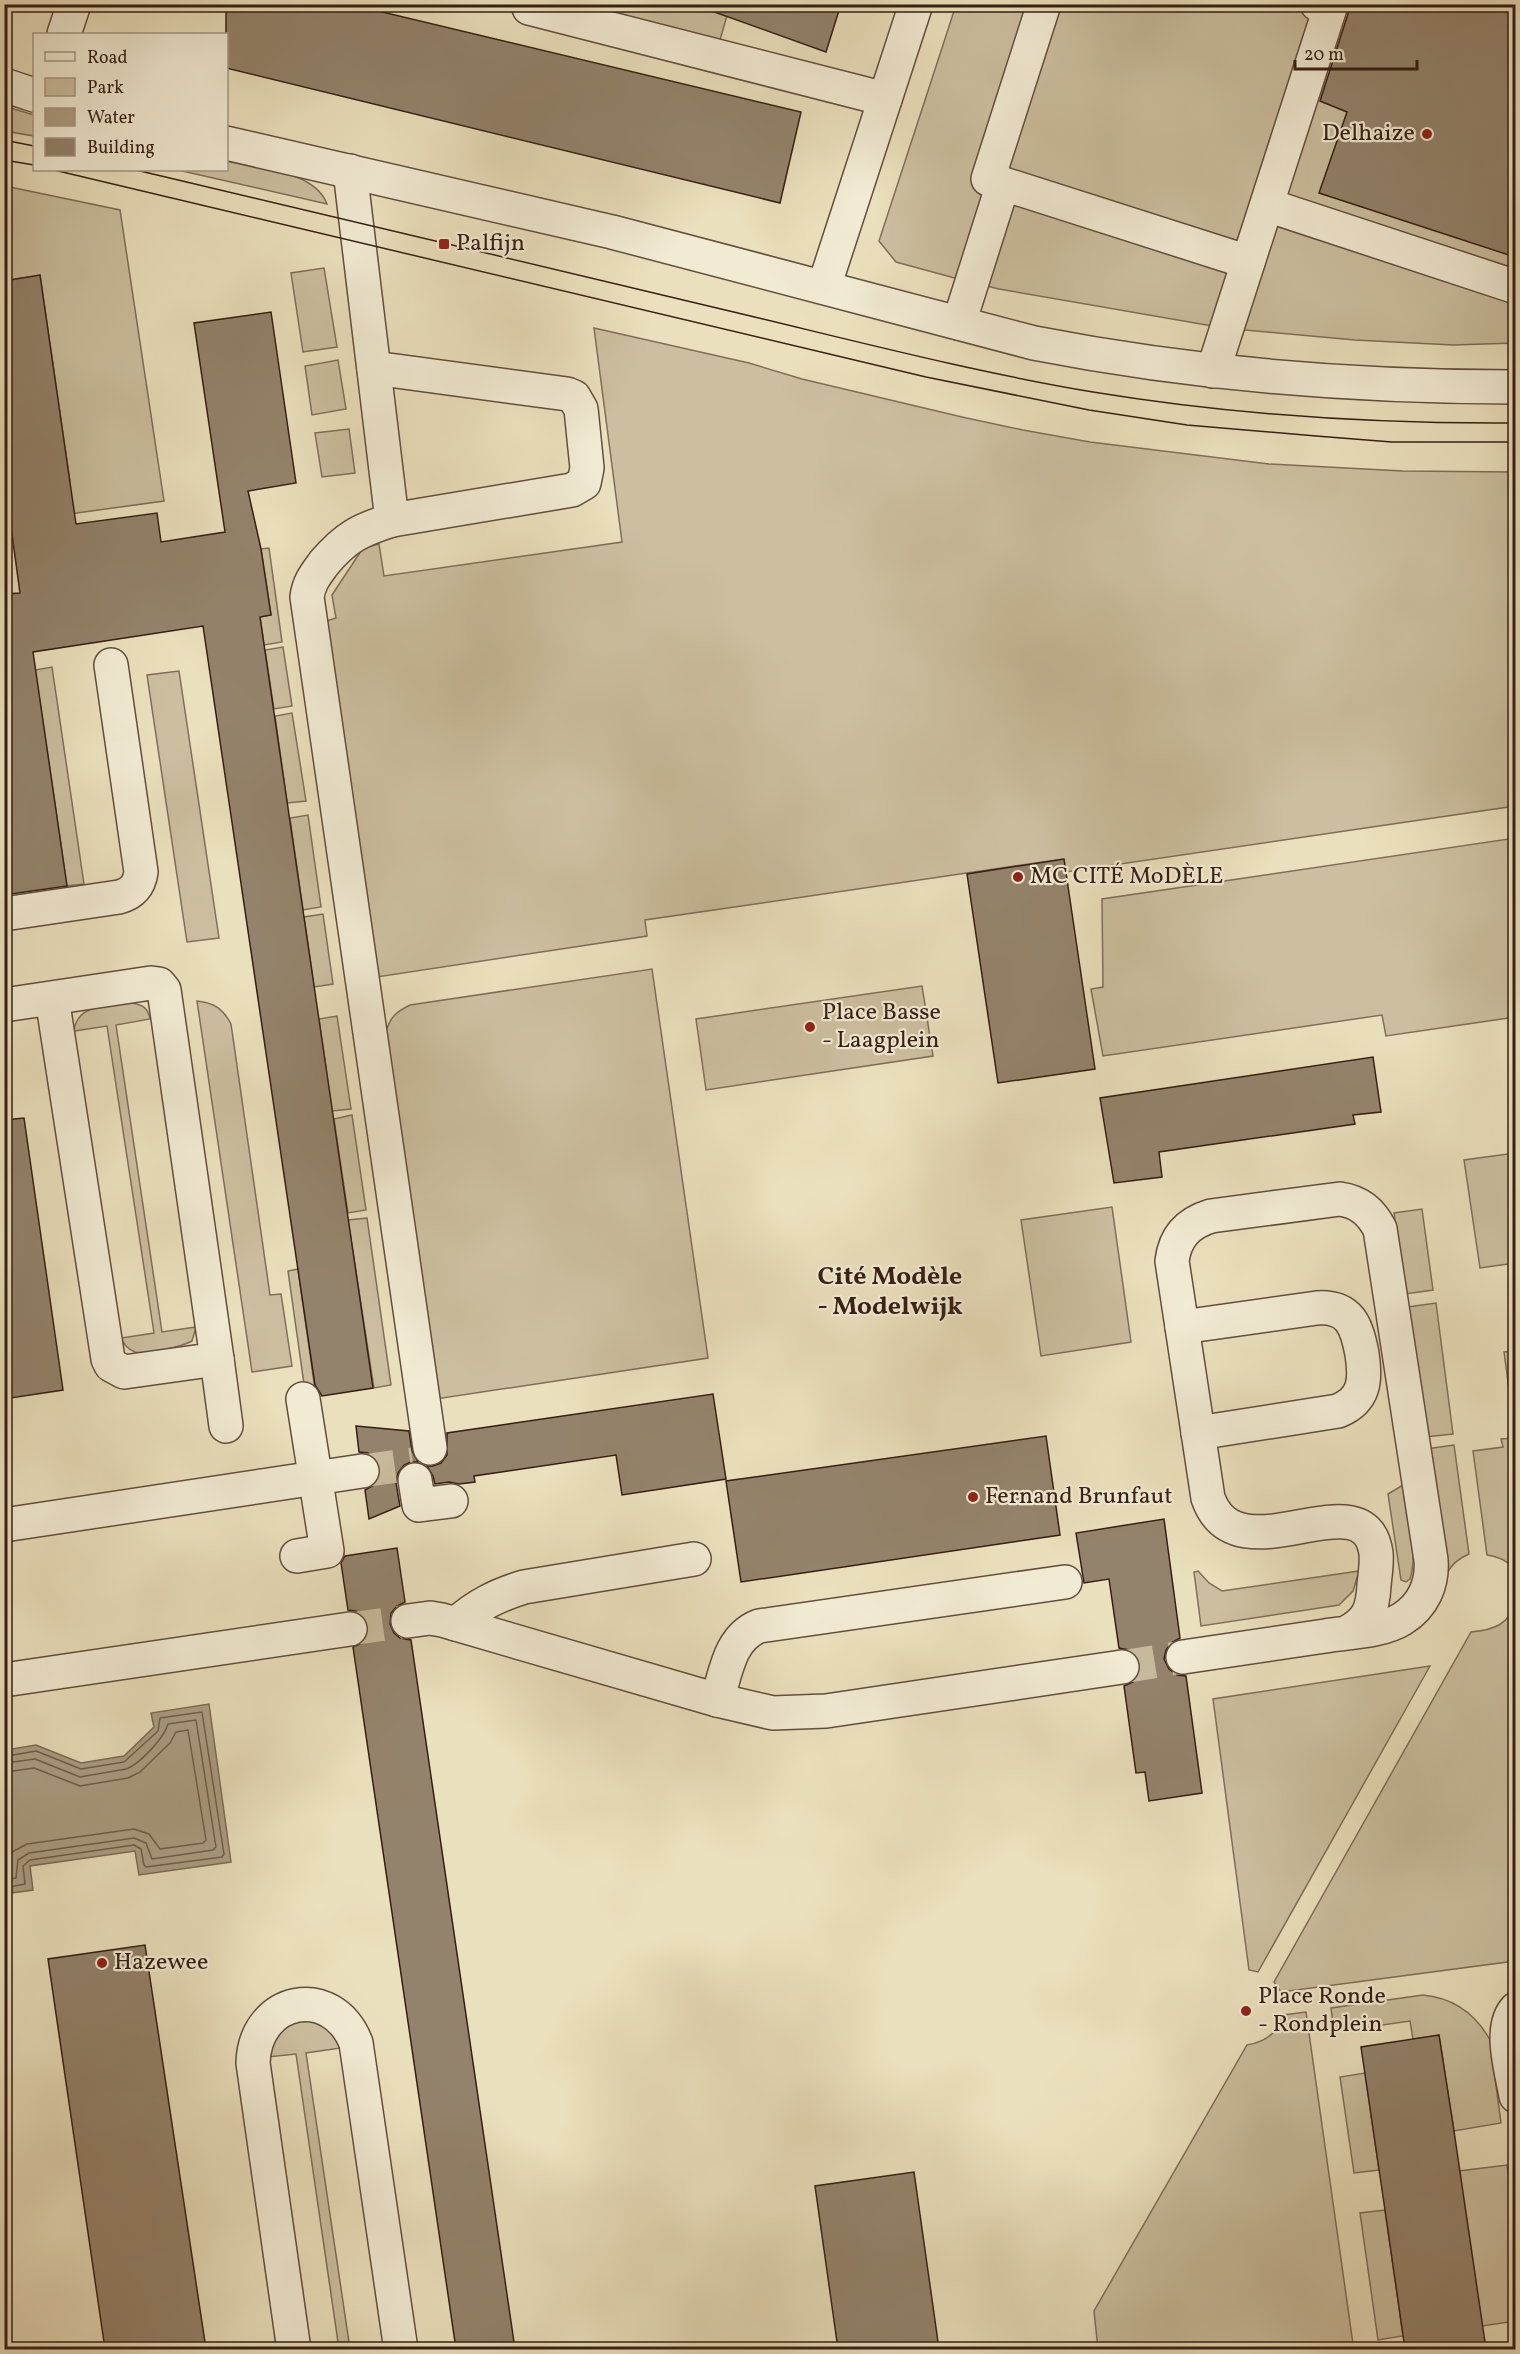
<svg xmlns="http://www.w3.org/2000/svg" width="1520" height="2354" viewBox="0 0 1520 2354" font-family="Vollkorn,serif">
	<rect width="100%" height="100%" fill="#ebe0bd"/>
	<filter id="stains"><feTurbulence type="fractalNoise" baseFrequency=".00333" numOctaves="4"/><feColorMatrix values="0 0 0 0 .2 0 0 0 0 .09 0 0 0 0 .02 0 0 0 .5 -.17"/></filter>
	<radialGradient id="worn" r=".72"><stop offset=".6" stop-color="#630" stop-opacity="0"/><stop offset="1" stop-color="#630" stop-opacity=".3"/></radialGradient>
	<g fill="#ccbfa0" stroke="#806e5a" stroke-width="1.5">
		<path d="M 583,5 L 730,5 L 720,40 Z"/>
		<path d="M 956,5 L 1515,5 L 1515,343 L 1453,345 L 1355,340 L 1224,328 L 999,289 L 962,280 L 896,262 L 879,241 Z"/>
		<path d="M 4,106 L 34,115 L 34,136 L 5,131 Z"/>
		<path d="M 227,161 C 258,168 315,171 327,204 L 178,170 L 226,170 Z"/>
		<path d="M 5,186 L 120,210 L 164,501 L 11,522 L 70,482 L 40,275 L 5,281 Z"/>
		<path d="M 324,268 L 337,347 L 303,352 L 291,273 Z"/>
		<path d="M 594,328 L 749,363 L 802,379 L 962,417 L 1023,430 L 1090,442 L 1269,464 L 1403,471 L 1515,472 L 1515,806 L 1066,872 L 1063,859 L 645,920 L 647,936 L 377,977 L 323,622 L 336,618 L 332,595 L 363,548 L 379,544 L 384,576 L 622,542 Z"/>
		<path d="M 338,360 L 346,409 L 312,415 L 305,366 Z"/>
		<path d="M 349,429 L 355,473 L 322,477 L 315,433 Z"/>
		<path d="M 269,548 L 282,642 L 264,645 L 260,617 L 271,615 L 261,549 Z"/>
		<path d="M 283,647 L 292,706 L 274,709 L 265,650 Z"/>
		<path d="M 52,667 L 84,884 L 67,886 L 35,670 Z"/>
		<path d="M 179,671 L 219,938 L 187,942 L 147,675 Z"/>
		<path d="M 292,713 L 306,801 L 287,803 L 275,716 Z"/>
		<path d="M 308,815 L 321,907 L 303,910 L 290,818 Z"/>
		<path d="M 1515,838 L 1515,1017 L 1386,1036 L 1382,1015 L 1103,1056 L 1091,989 L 1103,987 L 1102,899 Z"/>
		<path d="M 323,914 L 333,984 L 314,987 L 304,917 Z"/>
		<path d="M 652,969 L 708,1358 L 436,1399 L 386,1032 C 390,1017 396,1012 410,1005 Z"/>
		<path d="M 922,986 L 933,1056 L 706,1090 L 696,1019 Z"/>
		<path d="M 197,1001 C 215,1003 223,1009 231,1024 L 270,1295 L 281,1294 L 292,1366 L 252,1372 Z"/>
		<path d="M 132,1003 C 143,1005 148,1008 150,1019 L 116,1025 L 162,1332 L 196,1327 L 192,1341 C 181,1347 146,1355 135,1352 C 127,1349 125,1345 121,1338 L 154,1333 L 107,1026 L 74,1031 C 77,1003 110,1006 132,1003 Z"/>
		<path d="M 337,1016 L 351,1109 L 332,1111 L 319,1019 Z"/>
		<path d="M 352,1115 L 366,1210 L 348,1213 L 334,1119 Z"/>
		<path d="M 1515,1153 L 1515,1263 L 1480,1268 L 1464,1160 Z"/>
		<path d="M 1112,1207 L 1131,1342 L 1041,1356 L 1021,1220 Z"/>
		<path d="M 1422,1209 L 1433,1290 L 1405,1294 L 1394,1213 Z"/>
		<path d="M 367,1218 L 391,1385 L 374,1388 L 348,1220 Z"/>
		<path d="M 298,1269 L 316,1397 L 306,1398 L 288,1271 Z"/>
		<path d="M 1436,1303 L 1453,1434 L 1425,1437 L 1408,1307 Z"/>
		<path d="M 1515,1351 L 1516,1351 L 1515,1435 L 1504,1352 Z"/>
		<path d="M 1515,1438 L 1516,1438 L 1515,1569 C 1507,1561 1498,1556 1487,1555 L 1473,1451 L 1503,1447 L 1501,1439 Z"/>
		<path d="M 1454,1445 L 1469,1554 C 1456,1560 1450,1566 1444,1579 L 1426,1449 Z"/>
		<path d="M 1403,1485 C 1407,1514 1419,1550 1410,1579 L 1406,1582 L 1401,1580 L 1388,1494 Z"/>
		<path d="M 1198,1571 L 1209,1583 L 1222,1591 L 1359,1571 L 1353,1591 L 1339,1605 L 1201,1626 L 1194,1572 Z"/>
		<path d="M 1515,1601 L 1515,1961 L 1281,1992 L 1274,1982 L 1471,1632 C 1493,1630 1510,1625 1515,1601 Z"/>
		<path d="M 1430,1666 L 1258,1972 L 1249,1970 L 1213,1699 Z"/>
		<path d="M 1423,1995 C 1454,1998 1475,2013 1490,2040 L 1501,2123 L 1454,2131 L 1439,2035 L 1413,2039 L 1410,2021 L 1334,2032 L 1331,2008 Z"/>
		<path d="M 1306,2012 L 1353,2344 L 1311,2350 L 1098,2349 L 1094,2311 L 1247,2045 C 1265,2042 1278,2033 1283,2015 Z"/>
		<path d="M 307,2019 L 329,2028 L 341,2048 L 306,2053 L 350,2349 L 339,2349 L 296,2054 L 268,2057 C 272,2034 284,2024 307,2019 Z"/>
		<path d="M 1365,2073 L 1379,2170 L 1354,2173 L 1340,2077 Z"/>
		<path d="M 1507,2165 L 1516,2225 L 1515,2321 L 1482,2326 L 1459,2171 Z"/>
		<path d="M 1385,2210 L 1403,2336 L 1378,2340 L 1360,2213 Z"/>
	</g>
	<path fill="#ad9e84" stroke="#7d6b57" stroke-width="1.5" d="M 209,1704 L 231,1862 L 139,1875 L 135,1851 L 30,1866 L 33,1890 L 5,1894 L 5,1743 L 12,1749 L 36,1745 L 81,1763 L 124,1756 L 154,1727 L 151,1713 Z"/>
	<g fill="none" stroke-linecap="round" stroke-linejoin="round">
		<g stroke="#715e4c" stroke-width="1.5">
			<path d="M 4,1751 L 13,1755 L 36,1751 L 81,1769 L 124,1762 L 158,1731 L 160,1718 L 202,1712 L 224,1854 L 222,1857 L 146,1867 L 144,1865 L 141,1849 L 134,1845 L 30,1860 L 23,1866 L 25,1884 L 4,1888"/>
			<path d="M 4,1760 L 13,1762 L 35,1759 L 80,1777 L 126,1769 C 140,1764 164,1738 168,1724 L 196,1720 L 216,1847 L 213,1850 L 152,1859 L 146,1843 L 134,1838 L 29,1853 L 18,1860 L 16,1878 L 4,1880"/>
			<path d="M 4,1770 L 13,1771 L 34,1768 L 80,1786 L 128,1778 L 140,1772 L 170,1743 L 176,1732 L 188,1730 L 206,1840 L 203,1843 L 160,1849 L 149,1834 L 134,1829 L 27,1844 L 12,1852 L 4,1871"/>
		</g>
	</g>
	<g fill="#94836c" stroke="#351e14" stroke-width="1.5">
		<path d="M 226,4 L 349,4 L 801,112 L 780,203 L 226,68 Z"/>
		<path d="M 707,4 L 841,4 L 826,52 L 706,9 Z"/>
		<path d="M 1348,4 L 1515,4 L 1515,257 L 1319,193 L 1347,112 L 1320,101 L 1348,14 Z"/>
		<path d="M 40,275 L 76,524 L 157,513 L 161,542 L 225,532 L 194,323 L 271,312 L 296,483 L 248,491 L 261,549 L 271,615 L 260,617 L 373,1388 L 322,1396 L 315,1385 L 203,626 L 33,652 L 67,886 L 4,895 L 4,594 L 20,593 L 4,476 L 4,281 Z"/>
		<path d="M 1064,859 L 1095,1069 L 998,1083 L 967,874 Z"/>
		<path d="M 1373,1057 L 1381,1112 L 1353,1115 L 1355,1124 L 1159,1152 L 1162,1177 L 1114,1183 L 1100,1098 Z"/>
		<path d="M 24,1118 L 63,1390 L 4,1399 L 4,1120 Z"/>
		<path d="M 713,1394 L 726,1479 L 622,1495 L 616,1455 L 474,1476 L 475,1482 L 459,1484 L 449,1482 L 435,1484 L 433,1476 L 427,1466 L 433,1466 L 441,1463 L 447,1455 L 447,1433 Z"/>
		<path d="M 356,1426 L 409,1431 L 412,1451 L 418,1462 L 411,1462 L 404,1465 L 398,1473 L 396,1483 L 400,1506 L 369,1519 L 365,1490 L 374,1485 L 379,1478 L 381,1469 L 376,1459 L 368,1453 L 359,1452 Z"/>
		<path d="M 1046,1436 L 1060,1535 L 741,1582 L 726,1481 Z"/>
		<path d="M 1164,1519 L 1180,1638 L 1171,1643 L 1166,1650 L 1164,1659 L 1169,1669 L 1177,1675 L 1186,1676 L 1202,1793 L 1149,1801 L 1145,1772 L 1136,1773 L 1124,1686 L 1133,1682 L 1139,1674 L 1140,1664 L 1136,1655 L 1129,1650 L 1119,1648 L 1109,1579 L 1084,1583 L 1076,1533 Z"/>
		<path d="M 397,1548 L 405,1602 L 397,1606 L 391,1613 L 390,1624 L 394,1633 L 400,1638 L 411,1640 L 515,2349 L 456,2349 L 353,1647 L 362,1643 L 368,1635 L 369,1627 L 364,1617 L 356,1611 L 348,1610 L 341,1563 L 345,1556 Z"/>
		<path d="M 145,1945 L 206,2349 L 105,2349 L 48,1959 Z"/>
		<path d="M 1439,2035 L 1454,2131 L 1486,2349 L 1405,2349 L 1385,2210 L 1361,2047 Z"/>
		<path d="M 914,2172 L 939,2349 L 838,2349 L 815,2186 Z"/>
	</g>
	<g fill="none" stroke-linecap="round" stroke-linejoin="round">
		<g stroke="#c7b99b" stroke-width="33" stroke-dasharray="33 16" stroke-linecap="butt">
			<path d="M 362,1471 L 413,1464"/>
			<path d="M 350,1629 L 408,1621"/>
			<path d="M 1122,1667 L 1183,1657"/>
		</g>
		<defs>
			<g id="minor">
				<path d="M 1044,4 L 988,179 L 1248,262"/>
				<path d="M 529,8 L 885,99"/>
				<path d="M 64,34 L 74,4"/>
				<path d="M 4,85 L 34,95"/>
				<path d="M 226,143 L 612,232 L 1034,343 C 1193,374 1354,387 1516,387"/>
				<path d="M 350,171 L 392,520 C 360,530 346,537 324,563 C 316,574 309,582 307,597 L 430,1448"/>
				<path d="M 1267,205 L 1516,287"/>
				<path d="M 824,287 L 916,4"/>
				<path d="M 959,323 L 1003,184"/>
				<path d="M 374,368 L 567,394 L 574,397 L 581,409 L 587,468 L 584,483 L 572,490 L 392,520"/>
				<path d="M 1213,371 L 1330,8 L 1317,4"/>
				<path d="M 4,914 L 119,897 C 133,893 139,886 141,872 L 111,665"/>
				<path d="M 4,1005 L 151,983 L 159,984 L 164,990 L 217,1359 L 124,1372 L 111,1365 L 108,1359 L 52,998"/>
				<path d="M 1182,1327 L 1317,1308 C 1350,1306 1357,1326 1362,1354 C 1366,1380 1365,1400 1338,1411 L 1198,1433"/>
				<path d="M 217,1359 L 226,1426"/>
				<path d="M 415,1480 L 419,1505 L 451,1501"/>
				<path d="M 4,1525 L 362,1471"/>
				<path d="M 297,1556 L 327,1551 L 303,1399"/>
				<path d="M 408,1621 L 430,1618 L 442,1620 L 717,1700 L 773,1713 L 826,1711 L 1122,1667"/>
				<path d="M 456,1624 C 477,1605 498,1595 524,1587 L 694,1559"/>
				<path d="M 1183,1657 C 1231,1650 1278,1643 1325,1636 C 1349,1632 1381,1632 1402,1619 C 1423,1606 1433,1584 1431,1560 L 1380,1229 C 1371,1212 1360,1202 1340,1199 L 1211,1216 C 1188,1223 1175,1237 1172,1261 L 1208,1498 C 1238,1582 1364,1473 1376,1553 C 1377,1564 1375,1575 1374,1585 C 1373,1609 1368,1622 1346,1633"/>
				<path d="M 4,1680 L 350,1629"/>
				<path d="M 717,1700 C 726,1673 729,1638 759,1626 L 1065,1582"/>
				<path d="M 1516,2009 C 1498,2028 1512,2072 1516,2096"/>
				<path d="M 294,2350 L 253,2063 C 255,1997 332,1982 356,2043 L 401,2350"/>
			</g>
		</defs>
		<use href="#minor" stroke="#624e3e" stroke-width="36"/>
		<use href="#minor" stroke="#f2ebd4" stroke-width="33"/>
		<g stroke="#351e14" stroke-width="1.5">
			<path d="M 4,140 L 34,146"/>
			<path d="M 4,160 L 34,165"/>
			<path d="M 54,170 L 926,377 L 1089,410 L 1187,425 L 1316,436 L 1392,442 L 1516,442"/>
			<path d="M 136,170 C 331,215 526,263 721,309 C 844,338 968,371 1093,392 C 1233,415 1374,424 1516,423"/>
		</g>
	</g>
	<g fill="#8f2418" stroke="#f2ebd4" stroke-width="2">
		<circle cx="1427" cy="134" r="6"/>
		<rect x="438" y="238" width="12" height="12" rx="3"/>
		<circle cx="1018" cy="877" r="6"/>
		<circle cx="810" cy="1027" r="6"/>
		<circle cx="973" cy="1497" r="6"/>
		<circle cx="102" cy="1963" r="6"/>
		<circle cx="1246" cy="2011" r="6"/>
	</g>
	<g text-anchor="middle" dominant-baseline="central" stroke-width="4.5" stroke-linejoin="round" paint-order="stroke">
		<g font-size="24" fill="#351e14" stroke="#f2ebd4" text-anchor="start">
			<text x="1415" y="134" text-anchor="end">Delhaize</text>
			<text x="456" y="244">Palfijn</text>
			<text x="1030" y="877">MC CITÉ MoDÈLE</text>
			<text x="822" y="1013">Place Basse<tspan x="822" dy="28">- Laagplein</tspan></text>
			<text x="985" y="1497">Fernand Brunfaut</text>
			<text x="114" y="1963">Hazewee</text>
			<text x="1258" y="1997">Place Ronde<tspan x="1258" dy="28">- Rondplein</tspan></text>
		</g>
		<g font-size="26" font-weight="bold" fill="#351e14" stroke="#f2ebd4">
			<text x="890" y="1277">Cité Modèle<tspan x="890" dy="30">- Modelwijk</tspan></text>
		</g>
	</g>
	<rect width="1520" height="2354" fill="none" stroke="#ebe0bd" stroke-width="24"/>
	<rect x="6" y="6" width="1508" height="2342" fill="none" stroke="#351e14" stroke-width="3"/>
	<rect x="12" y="12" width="1496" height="2330" fill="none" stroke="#351e14" stroke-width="1.5"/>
	<rect x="33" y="33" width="195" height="138" fill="#f2ebd4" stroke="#a69987" stroke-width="1.5"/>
	<rect x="45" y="52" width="30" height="9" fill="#f2ebd4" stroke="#a69987" stroke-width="1.5"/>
	<text x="87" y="63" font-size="18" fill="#351e14">Road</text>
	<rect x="45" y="78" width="30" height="18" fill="#ccbfa0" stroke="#a69987" stroke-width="1.5"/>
	<text x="87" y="93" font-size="18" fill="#351e14">Park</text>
	<rect x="45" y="108" width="30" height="18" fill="#ad9e84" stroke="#a69987" stroke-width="1.5"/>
	<text x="87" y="123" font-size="18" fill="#351e14">Water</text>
	<rect x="45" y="138" width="30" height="18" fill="#94836c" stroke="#a69987" stroke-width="1.5"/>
	<text x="87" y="153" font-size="18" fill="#351e14">Building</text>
	<path d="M1295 60v9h122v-9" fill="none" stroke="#351e14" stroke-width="3"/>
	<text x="1304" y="60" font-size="18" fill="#351e14" stroke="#f2ebd4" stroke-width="4.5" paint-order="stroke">20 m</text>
	<rect width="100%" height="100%" filter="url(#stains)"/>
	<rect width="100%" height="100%" fill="url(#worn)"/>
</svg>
